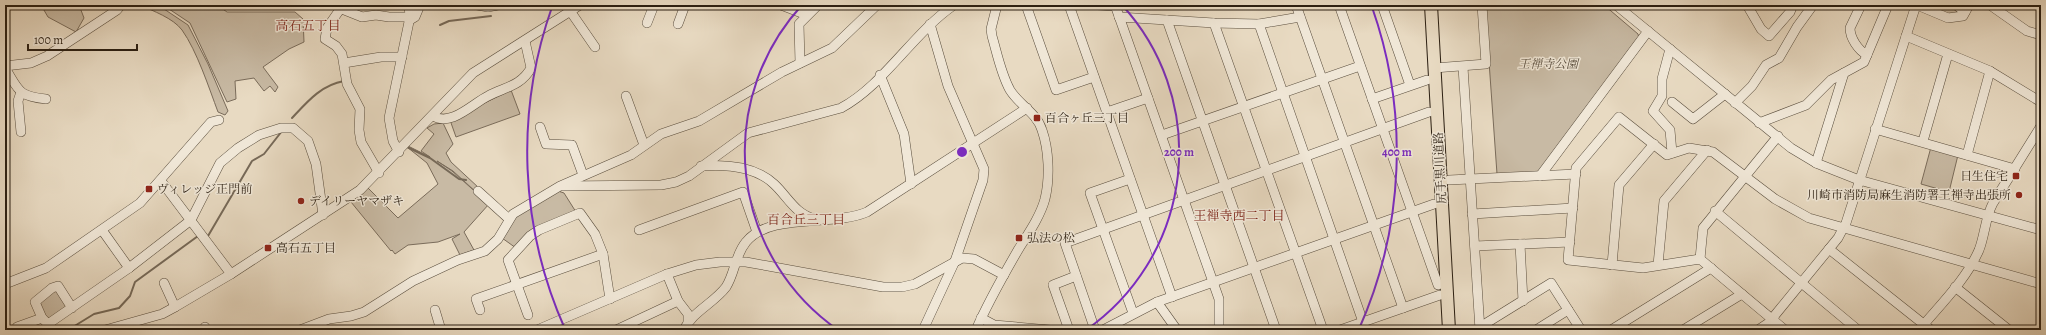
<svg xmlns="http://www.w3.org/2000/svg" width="2046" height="335" viewBox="0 0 2046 335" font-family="Alegreya,'Noto Serif JP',serif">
	<rect width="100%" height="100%" fill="#e8dac2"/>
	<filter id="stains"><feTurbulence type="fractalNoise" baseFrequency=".005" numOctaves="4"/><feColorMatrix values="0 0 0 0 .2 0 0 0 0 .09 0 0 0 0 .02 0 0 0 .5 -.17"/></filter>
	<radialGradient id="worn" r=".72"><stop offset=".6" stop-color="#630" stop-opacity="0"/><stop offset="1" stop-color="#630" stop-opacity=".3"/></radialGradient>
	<g fill="#c8baa4" stroke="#7a6c5b">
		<path d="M 41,5 L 79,5 L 84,18 L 76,32 L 48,17 Z"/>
		<path d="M 140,5 L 158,5 L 188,25 L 208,64 L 228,111 L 225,115 L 218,112 C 209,88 197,51 182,30 C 173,18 153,11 140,5 Z"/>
		<path d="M 163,5 L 217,5 L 227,12 L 295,12 L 303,19 L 304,42 L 289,49 L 263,67 L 278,87 L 275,92 L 270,86 L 264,91 L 254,78 L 235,81 L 236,99 L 227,102 L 190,23 Z"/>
		<path d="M 1485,5 L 1604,5 L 1638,34 L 1639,39 L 1538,172 L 1497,174 Z"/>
		<path d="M 1922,5 L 1947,5 L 1957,11 L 1956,13 L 1949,16 Z"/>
		<path d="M 511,90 L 520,114 L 456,137 L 450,120 Z"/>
		<path d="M 443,123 L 453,144 L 446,153 L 451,162 L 479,188 L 476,192 L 453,171 L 437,161 L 452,171 L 489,204 L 464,232 L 474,250 L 460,255 L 452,239 L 460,234 L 438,242 L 408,245 L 395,254 L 392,250 L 391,251 L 351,202 L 368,188 L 398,218 L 438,184 L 427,163 L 407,147 L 408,146 L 430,157 L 421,151 L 434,134 L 427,128 L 434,124 Z"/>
		<path d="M 1931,147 L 1958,155 L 1949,192 L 1921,184 Z"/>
		<path d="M 558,191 L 564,193 L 576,212 L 516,248 L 502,238 L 514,216 Z"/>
		<path d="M 56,289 L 66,303 L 65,309 L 50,318 L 47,318 L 42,312 L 40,301 Z"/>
	</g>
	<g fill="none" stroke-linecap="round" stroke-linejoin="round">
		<g stroke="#766958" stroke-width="2">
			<path d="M 440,25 L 449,21 L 491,16"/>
			<path d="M 292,118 C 307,102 321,85 344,81"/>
			<path d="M 405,146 L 430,158 L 459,179 L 466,180"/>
			<path d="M 208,236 L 252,161 L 264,154 L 282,131"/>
			<path d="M 68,330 L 94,314 L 119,308 L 130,296 L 135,282 L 198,236"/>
		</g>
		<defs>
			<g id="minor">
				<path d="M 343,5 L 327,28 L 325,39 L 336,46 L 342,54 L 347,84 L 360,109 L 359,130 L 361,142 L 379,173"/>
				<path d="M 477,5 L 488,7 L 498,5"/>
				<path d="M 566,5 L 595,47"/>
				<path d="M 781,5 L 807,15"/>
				<path d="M 1026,5 L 1056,90 L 1094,77"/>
				<path d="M 1069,5 L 1172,297"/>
				<path d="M 1098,5 L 1115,6"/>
				<path d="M 1115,5 L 1219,299 L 1219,330"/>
				<path d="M 1296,5 L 1403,308"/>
				<path d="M 1339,5 L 1438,285"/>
				<path d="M 1382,5 L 1410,85"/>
				<path d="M 1616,5 L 1791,148 L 1816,163 L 1859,180 L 2041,230"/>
				<path d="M 1747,5 L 1761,29 L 1769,36 L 1790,12 L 1793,5"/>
				<path d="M 1861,5 L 1850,28 C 1850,38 1858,50 1867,55"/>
				<path d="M 1917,5 L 1948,18 L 1963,16 L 1969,5"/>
				<path d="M 1956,5 L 1965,12"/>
				<path d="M 1990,5 L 2027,31 L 2041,35"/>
				<path d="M 342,9 L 362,17 L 376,15 L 389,17 L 410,17"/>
				<path d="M 1119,17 L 1214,23 L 1259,24 L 1300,17"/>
				<path d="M 410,20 L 415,17 L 420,5"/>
				<path d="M 1167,20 L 1276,330"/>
				<path d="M 647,23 L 654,5"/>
				<path d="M 1214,23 L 1323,330"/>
				<path d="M 678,24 L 685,5"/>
				<path d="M 1259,24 L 1363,322"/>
				<path d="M 1906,36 L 1990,71 L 2041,102"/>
				<path d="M 1670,49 L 1662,79 L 1662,96 L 1653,111 L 1670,130 L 1672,153"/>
				<path d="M 344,63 L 381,57 L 402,57"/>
				<path d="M 800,63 L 799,24 L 818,5"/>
				<path d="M 5,66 L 31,63 L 47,56 L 117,10 L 121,5"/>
				<path d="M 1463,67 L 1480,330"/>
				<path d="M 5,68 C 19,90 17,96 46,99"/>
				<path d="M 1434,68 L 1486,64 L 1482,5"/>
				<path d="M 880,75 L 904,134 L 911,184"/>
				<path d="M 626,96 L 644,145"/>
				<path d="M 1372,99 L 1427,80"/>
				<path d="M 1672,102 L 1693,119 L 1725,94"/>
				<path d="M 1735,103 L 1752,86 L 1766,65 L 1779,58 L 1797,27 L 1813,5"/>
				<path d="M 1107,112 L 1148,98"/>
				<path d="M 433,116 C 451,127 472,104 488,96 C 505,87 521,86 531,68 L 525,41"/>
				<path d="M 1759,123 L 1806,105 L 1831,80 L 1864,62 L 1888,5"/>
				<path d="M 540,127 L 546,144 L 572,145 L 583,175"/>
				<path d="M 1875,129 L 2015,169"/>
				<path d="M 21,132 L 18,101 L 21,92"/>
				<path d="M 1162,135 L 1360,66"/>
				<path d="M 1923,141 L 1948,54"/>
				<path d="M 399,152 L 393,141 L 389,118 L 410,17 L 409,5"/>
				<path d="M 1967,155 L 1990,71"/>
				<path d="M 1816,163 L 1844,73"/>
				<path d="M 701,166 C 726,164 755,166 774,184 C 788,197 795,214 815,219"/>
				<path d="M 1540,176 L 1648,31"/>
				<path d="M 1130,179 L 1090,193 L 1133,313"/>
				<path d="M 1449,180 L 1576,174"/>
				<path d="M 161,181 L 231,274"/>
				<path d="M 563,186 L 661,185 L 676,182 L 689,176 L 748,133 L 841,108 C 884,85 912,34 954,5"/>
				<path d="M 478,191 L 509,219"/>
				<path d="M 1715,211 L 1858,330"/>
				<path d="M 1472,214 L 1573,208"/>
				<path d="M 102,230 L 129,268"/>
				<path d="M 639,230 L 743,192 L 757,232"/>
				<path d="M 1520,244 L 1523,301"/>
				<path d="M 1475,246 L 1570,242"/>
				<path d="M 1829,249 L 1931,330"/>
				<path d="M 1700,259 L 1703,228 L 1778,136"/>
				<path d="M 1612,265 L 1619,185 L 1654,144"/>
				<path d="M 1658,265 L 1664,201 L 1707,150"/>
				<path d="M 667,274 L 678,301 L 688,314 L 688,321"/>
				<path d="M 164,283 L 175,307"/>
				<path d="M 5,284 L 46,268 L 140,203 L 211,122 L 219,120"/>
				<path d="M 1955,287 L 2009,330"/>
				<path d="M 1157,302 L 1177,330"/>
				<path d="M 72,308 L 58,286 L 52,288 L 35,302 L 42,318 L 48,324 L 129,268 L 191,220 L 220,163 L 238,148 L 259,135 L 281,128 L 293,128 L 308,141 L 316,164 L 323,215"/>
				<path d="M 435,310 L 441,330"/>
				<path d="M 480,310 L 476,299 L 603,254"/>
				<path d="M 528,315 L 508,260 L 530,236 L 539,230 L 580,213 L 595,234 L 603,254 L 610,299"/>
				<path d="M 981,318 L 994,325 L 1050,330"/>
				<path d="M 17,327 L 42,318"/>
				<path d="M 205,327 L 206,330"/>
				<path d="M 1480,327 L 1551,283 L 1581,330"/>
				<path d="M 105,330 L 162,314 L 175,307 L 231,274 L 360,190 L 473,73 L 580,5"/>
				<path d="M 300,330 L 329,319 L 351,316 L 364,312 L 413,281 L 458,260 L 485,251 L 498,239 L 513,214 L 560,186 L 631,155 L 661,134 L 699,121 L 782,72 L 832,48 L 877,5"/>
				<path d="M 537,330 L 667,274 L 696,265 L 720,262 L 746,262 L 883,287 L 902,287 L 915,284 L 962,258 L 974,259 L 1004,275"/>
				<path d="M 616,330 L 678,301"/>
				<path d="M 684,330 C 692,312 714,303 726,287 C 735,273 735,255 746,242 C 770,212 832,227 867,212 L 1027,108"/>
				<path d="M 923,330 L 955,261 L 983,180 L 984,169 L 948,86 L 930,24"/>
				<path d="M 976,330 C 988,302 1003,276 1018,250 C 1028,234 1040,217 1045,199 C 1050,178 1049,150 1042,130 C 1037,113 1019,105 1010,90 C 1001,74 997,53 992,36 L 991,29 L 997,5"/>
				<path d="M 1069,330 L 1053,285 L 1076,276"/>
				<path d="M 1095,330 L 1065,243 L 1429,112"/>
				<path d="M 1103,330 L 1157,302 L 1434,204"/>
				<path d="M 1340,330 L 1440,295"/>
				<path d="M 1536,330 L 1568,310"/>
				<path d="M 1611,330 L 1711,268"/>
				<path d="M 1683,330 L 1742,294"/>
				<path d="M 1758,330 L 1773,320 L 1775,315 L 1838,238 L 1846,223 L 1916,5"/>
				<path d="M 1785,330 L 1700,259 L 1643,268 L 1568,260 L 1576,168 L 1619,117 L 1667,155 L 1689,148 L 1713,152 L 1775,199 L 1809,218 L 2041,284"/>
				<path d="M 1919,330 C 1940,305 1966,280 1979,250 C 1985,235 1985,218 1993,203 L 2041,126"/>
			</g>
			<path id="major" d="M 1431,5 L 1449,330"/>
		</defs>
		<use href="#minor" stroke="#5a4e3e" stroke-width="10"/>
		<use href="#major" stroke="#2b1f12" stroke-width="14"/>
		<use href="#minor" stroke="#f0e7d7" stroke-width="9"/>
		<use href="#major" stroke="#e8dac2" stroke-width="12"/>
	</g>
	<g fill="none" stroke="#7b2cbf" stroke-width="2">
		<path d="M838 330A217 217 0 0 1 802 5M1122 5A217 217 0 0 1 1086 330"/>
		<path d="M565 329A435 435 0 0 1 552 7M1372 7A435 435 0 0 1 1359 329"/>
	</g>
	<g fill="#8f2418" stroke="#f0e7d7" stroke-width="1.5">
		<rect x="1033" y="114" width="8" height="8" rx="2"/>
		<rect x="2012" y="172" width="8" height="8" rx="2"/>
		<rect x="145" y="185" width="8" height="8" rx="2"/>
		<circle cx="2019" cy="195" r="4"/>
		<circle cx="301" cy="201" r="4"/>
		<rect x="1015" y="234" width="8" height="8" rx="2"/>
		<rect x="264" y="244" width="8" height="8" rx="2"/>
	</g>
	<g text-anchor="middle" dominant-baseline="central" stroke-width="3" stroke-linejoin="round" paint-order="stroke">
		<g font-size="12" font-style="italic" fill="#5a4e3e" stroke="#f0e7d7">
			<text x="1548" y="64">王禅寺公園</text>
		</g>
		<g font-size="12" fill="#2b1f12" stroke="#f0e7d7" text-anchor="start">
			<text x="1045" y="118">百合ヶ丘三丁目</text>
			<text x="2008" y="176" text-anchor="end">日生住宅</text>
			<text x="157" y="189">ヴィレッジ正門前</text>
			<text x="2011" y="195" text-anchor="end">川崎市消防局麻生消防署王禅寺出張所</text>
			<text x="309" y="201">デイリーヤマザキ</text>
			<text x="1027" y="238">弘法の松</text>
			<text x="276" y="248">高石五丁目</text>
		</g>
		<g font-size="12" fill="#2b1f12" stroke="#f0e7d7">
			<text transform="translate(1440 168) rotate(-93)">尻手黒川道路</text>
		</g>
		<g font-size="13" fill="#7a1f14" stroke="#f0e7d7">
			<text x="308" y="25">高石五丁目</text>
			<text x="1239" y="215">王禅寺西二丁目</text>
			<text x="806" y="219">百合丘三丁目</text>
		</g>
	</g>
	<circle cx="962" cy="152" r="6" fill="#7b2cbf" stroke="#f0e7d7" stroke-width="2"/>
	<g font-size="12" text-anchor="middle" font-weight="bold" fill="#7b2cbf" stroke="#f0e7d7" stroke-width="3" stroke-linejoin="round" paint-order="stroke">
		<text x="1179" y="156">200 m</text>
		<text x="1397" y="156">400 m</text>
	</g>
	<rect width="2046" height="335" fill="none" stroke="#e8dac2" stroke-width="20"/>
	<rect x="6" y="6" width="2034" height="323" fill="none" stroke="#2b1f12" stroke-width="2"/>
	<rect x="10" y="10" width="2026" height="315" fill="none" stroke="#2b1f12"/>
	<path d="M28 44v6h109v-6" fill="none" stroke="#2b1f12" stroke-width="2"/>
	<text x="34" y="44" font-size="12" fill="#2b1f12" stroke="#f0e7d7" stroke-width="3" paint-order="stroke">100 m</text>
	<rect width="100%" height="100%" filter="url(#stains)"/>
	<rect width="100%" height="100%" fill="url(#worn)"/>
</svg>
